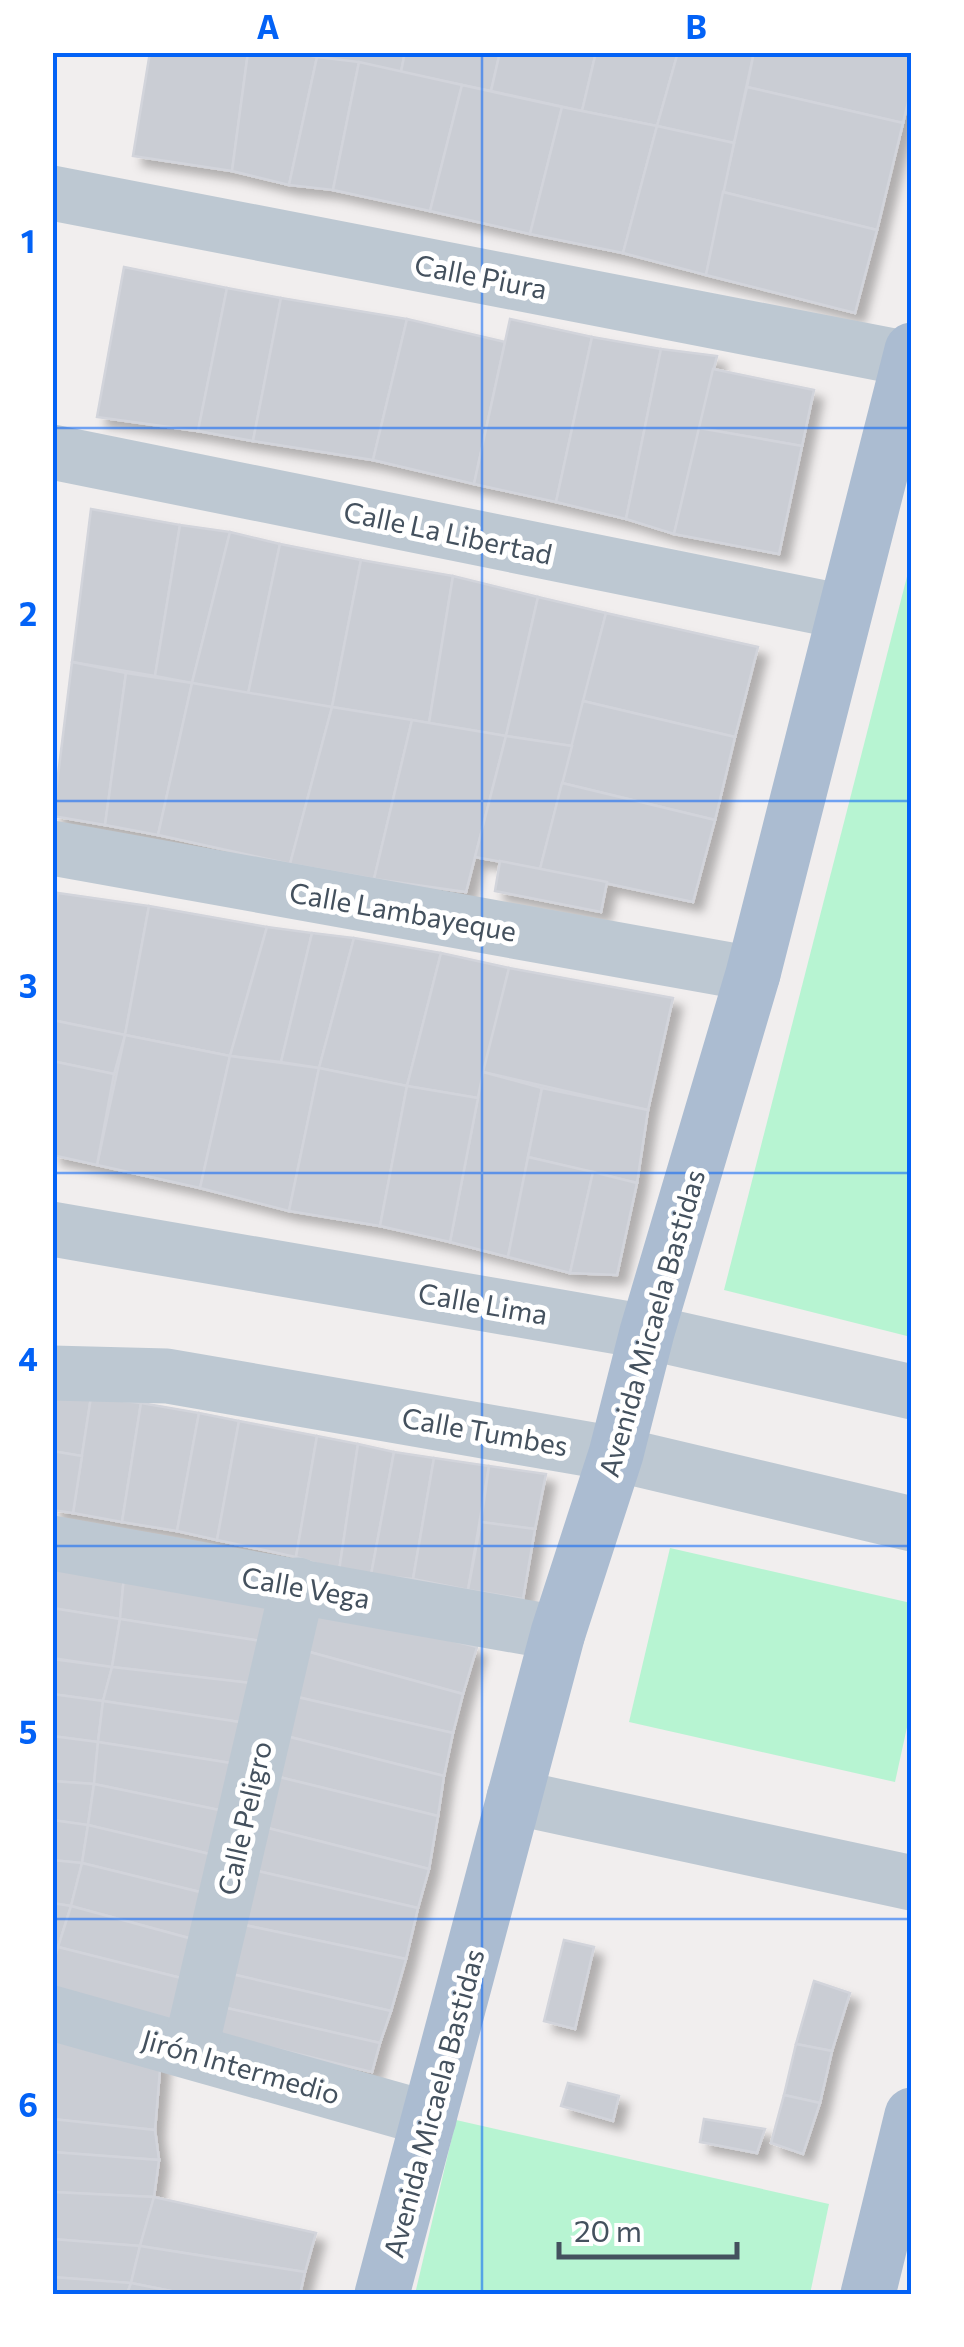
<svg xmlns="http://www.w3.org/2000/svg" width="964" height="2347" viewBox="0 0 964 2347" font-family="Commissioner,sans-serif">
	<defs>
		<filter id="shadow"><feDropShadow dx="9" dy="9" stdDeviation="5" flood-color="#0004"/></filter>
	</defs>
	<rect width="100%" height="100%" fill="#f1eeee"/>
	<g fill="#b7f4d2">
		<path d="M 911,561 L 911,1337 L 724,1290 Z"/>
		<path d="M 670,1548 L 911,1603 L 911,1709 L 895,1782 L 629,1722 Z"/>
		<path d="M 456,2120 L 829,2204 L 810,2294 L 415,2294 Z"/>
	</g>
	<g fill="#cacdd4" stroke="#d2d4db" stroke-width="2.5" filter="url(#shadow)">
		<path d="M 150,52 L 248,52 L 232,171 L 133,156 Z"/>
		<path d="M 248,52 L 292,52 L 317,57 L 289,185 L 232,171 Z"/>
		<path d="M 317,52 L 405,52 L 401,72 L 317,57 Z"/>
		<path d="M 405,52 L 500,52 L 491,91 L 401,72 Z"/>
		<path d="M 500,52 L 596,52 L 582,111 L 491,91 Z"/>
		<path d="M 596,52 L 678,52 L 657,126 L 582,111 Z"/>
		<path d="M 678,52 L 754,52 L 734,143 L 657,126 Z"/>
		<path d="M 754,52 L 912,52 L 912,85 L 903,123 L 747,87 Z"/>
		<path d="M 317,57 L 359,62 L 333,190 L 289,185 Z"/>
		<path d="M 359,62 L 462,85 L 430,211 L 333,190 Z"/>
		<path d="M 462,85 L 562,107 L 530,234 L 430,211 Z"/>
		<path d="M 747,87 L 903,123 L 877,230 L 723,192 Z"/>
		<path d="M 562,107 L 657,126 L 623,253 L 530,234 Z"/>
		<path d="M 657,126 L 734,143 L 706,275 L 623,253 Z"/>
		<path d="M 723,192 L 877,230 L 855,313 L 706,275 Z"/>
		<path d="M 124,267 L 227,288 L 198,431 L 97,417 Z"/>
		<path d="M 227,288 L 281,298 L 253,441 L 198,431 Z"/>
		<path d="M 281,298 L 407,319 L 373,460 L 253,441 Z"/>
		<path d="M 407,319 L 505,342 L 474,484 L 373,460 Z"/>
		<path d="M 510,319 L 592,337 L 556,502 L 474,484 Z"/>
		<path d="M 592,337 L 661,349 L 626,519 L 556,502 Z"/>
		<path d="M 661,349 L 717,356 L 674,534 L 626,519 Z"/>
		<path d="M 713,369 L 814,390 L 802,446 L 699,428 Z"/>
		<path d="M 699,428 L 802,446 L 779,554 L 674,534 Z"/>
		<path d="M 91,509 L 180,525 L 155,676 L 72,662 Z"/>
		<path d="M 180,525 L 230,532 L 192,683 L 155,676 Z"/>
		<path d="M 230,532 L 280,544 L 248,694 L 192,683 Z"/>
		<path d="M 280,544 L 361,560 L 332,707 L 248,694 Z"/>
		<path d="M 361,560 L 453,576 L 429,723 L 332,707 Z"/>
		<path d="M 453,576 L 538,597 L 506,736 L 429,723 Z"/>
		<path d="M 538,597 L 606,613 L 572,746 L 506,736 Z"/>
		<path d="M 606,613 L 758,647 L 735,737 L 583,701 Z"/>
		<path d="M 72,662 L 126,673 L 105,825 L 53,816 Z"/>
		<path d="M 126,673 L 192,683 L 158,835 L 105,825 Z"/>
		<path d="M 192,683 L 332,707 L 290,864 L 158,835 Z"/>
		<path d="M 583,701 L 735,737 L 715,820 L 562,783 Z"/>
		<path d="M 332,707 L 412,720 L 374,879 L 290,864 Z"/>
		<path d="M 412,720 L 506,736 L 466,892 L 374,879 Z"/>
		<path d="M 506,736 L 572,746 L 540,869 L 475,857 Z"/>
		<path d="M 562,783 L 715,820 L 693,902 L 540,869 Z"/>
		<path d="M 500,861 L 607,882 L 601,912 L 495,891 Z"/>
		<path d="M 58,893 L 149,906 L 125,1035 L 52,1020 L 52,922 Z"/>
		<path d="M 149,906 L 267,927 L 230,1056 L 125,1035 Z"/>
		<path d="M 267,927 L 312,933 L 281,1062 L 230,1056 Z"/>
		<path d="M 312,933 L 354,938 L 319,1068 L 281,1062 Z"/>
		<path d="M 354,938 L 441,953 L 407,1086 L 319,1068 Z"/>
		<path d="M 441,953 L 509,968 L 478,1098 L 407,1086 Z"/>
		<path d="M 509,968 L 673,998 L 648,1110 L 483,1072 Z"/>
		<path d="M 52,1020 L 125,1035 L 114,1074 L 52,1061 Z"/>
		<path d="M 125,1035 L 230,1056 L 200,1188 L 97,1165 Z"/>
		<path d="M 230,1056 L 319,1068 L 289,1211 L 200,1188 Z"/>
		<path d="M 52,1061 L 114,1074 L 97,1165 L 52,1155 Z"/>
		<path d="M 319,1068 L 407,1086 L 380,1226 L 289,1211 Z"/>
		<path d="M 483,1072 L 542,1088 L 508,1257 L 450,1242 Z"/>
		<path d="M 407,1086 L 478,1098 L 450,1242 L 380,1226 Z"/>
		<path d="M 542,1088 L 648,1110 L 637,1183 L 528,1157 Z"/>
		<path d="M 528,1157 L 593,1172 L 570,1273 L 508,1257 Z"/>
		<path d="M 593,1172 L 637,1183 L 617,1275 L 570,1273 Z"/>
		<path d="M 52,1391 L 91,1397 L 82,1456 L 52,1451 Z"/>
		<path d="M 91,1397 L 141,1403 L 122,1522 L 73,1513 Z"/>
		<path d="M 141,1403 L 199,1413 L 177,1531 L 122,1522 Z"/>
		<path d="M 199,1413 L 239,1421 L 217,1540 L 177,1531 Z"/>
		<path d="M 239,1421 L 317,1436 L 296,1557 L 217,1540 Z"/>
		<path d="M 317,1436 L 358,1444 L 339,1571 L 296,1557 Z"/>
		<path d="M 358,1444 L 394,1452 L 371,1575 L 339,1571 Z"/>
		<path d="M 52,1451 L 82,1456 L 73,1513 L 52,1510 Z"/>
		<path d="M 394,1452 L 434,1458 L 413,1579 L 371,1575 Z"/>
		<path d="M 434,1458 L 489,1466 L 468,1590 L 413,1579 Z"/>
		<path d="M 489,1466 L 546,1474 L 535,1529 L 481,1522 Z"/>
		<path d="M 481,1522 L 535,1529 L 523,1599 L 468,1590 Z"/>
		<path d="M 52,1566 L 124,1576 L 120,1619 L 52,1608 Z"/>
		<path d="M 124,1576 L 269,1603 L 261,1641 L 120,1619 Z"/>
		<path d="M 313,1605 L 477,1647 L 463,1694 L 306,1651 Z"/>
		<path d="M 52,1608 L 120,1619 L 112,1667 L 52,1658 Z"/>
		<path d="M 120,1619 L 261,1641 L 251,1683 L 112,1667 Z"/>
		<path d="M 306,1651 L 463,1694 L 453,1733 L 293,1696 Z"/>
		<path d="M 52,1659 L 112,1667 L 103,1701 L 52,1694 Z"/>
		<path d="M 112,1667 L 251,1683 L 246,1723 L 103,1701 Z"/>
		<path d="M 52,1694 L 103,1701 L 98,1742 L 52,1736 Z"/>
		<path d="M 293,1696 L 453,1733 L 444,1776 L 282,1735 Z"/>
		<path d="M 103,1701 L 246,1723 L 237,1764 L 98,1742 Z"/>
		<path d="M 282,1735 L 444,1776 L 438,1816 L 271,1775 Z"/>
		<path d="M 52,1736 L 98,1742 L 94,1784 L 52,1781 Z"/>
		<path d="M 98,1742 L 237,1764 L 224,1811 L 94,1784 Z"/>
		<path d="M 271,1775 L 438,1816 L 429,1869 L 260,1826 Z"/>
		<path d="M 52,1781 L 94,1784 L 88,1825 L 52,1820 Z"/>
		<path d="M 94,1784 L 224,1811 L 218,1856 L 88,1825 Z"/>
		<path d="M 52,1820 L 88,1825 L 82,1863 L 52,1860 Z"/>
		<path d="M 88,1825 L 218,1856 L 208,1894 L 82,1863 Z"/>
		<path d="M 260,1826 L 429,1869 L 418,1908 L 249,1869 Z"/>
		<path d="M 52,1860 L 82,1863 L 71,1906 L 52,1903 Z"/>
		<path d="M 82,1863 L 208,1894 L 196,1940 L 71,1906 Z"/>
		<path d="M 249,1869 L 418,1908 L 406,1959 L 235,1923 Z"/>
		<path d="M 52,1903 L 71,1906 L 58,1947 L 52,1946 Z"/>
		<path d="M 71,1906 L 196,1940 L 189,1980 L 58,1947 Z"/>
		<path d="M 235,1923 L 406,1959 L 391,2011 L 227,1973 Z"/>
		<path d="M 564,1940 L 594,1947 L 575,2029 L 544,2021 Z"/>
		<path d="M 58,1947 L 189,1980 L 183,2022 L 52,1992 L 52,1969 Z"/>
		<path d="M 227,1973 L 391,2011 L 380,2043 L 218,2006 Z"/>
		<path d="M 814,1981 L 850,1993 L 832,2051 L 796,2044 Z"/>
		<path d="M 218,2006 L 380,2043 L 372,2072 L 215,2034 Z"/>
		<path d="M 52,2028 L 161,2057 L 155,2130 L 52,2119 Z"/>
		<path d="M 796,2044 L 832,2051 L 820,2103 L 784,2095 Z"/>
		<path d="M 568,2083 L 619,2096 L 613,2121 L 561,2106 Z"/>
		<path d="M 784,2095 L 820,2103 L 803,2154 L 771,2143 Z"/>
		<path d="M 52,2119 L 155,2130 L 159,2160 L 52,2152 Z"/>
		<path d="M 704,2119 L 765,2129 L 757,2153 L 700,2142 Z"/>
		<path d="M 52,2152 L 159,2160 L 154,2197 L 52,2192 Z"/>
		<path d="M 52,2192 L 154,2197 L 140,2246 L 52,2239 Z"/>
		<path d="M 154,2197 L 316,2233 L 305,2272 L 140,2246 Z"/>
		<path d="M 52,2239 L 140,2246 L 131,2283 L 52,2277 Z"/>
		<path d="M 140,2246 L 305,2272 L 300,2294 L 186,2294 L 131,2283 Z"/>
		<path d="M 52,2277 L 131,2283 L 127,2294 L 52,2294 Z"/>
		<path d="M 131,2283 L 186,2294 L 127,2294 Z"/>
	</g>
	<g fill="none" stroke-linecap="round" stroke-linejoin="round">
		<g stroke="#bdc8d2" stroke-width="55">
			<path d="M 52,193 L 909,359"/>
			<path d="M 52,452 L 844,612"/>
			<path d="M 52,848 L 753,974"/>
			<path d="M 52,1229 L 647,1332 L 912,1392"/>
			<path d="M 52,1373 L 167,1376 L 616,1454 L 912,1524"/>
			<path d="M 52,1543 L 558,1633"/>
			<path d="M 514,1797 L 912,1883"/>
			<path d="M 52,2013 L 429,2119"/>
			<path d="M 190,2051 L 298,1585"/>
		</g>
		<g stroke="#abbcd1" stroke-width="55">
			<path d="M 382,2294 L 558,1633 L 616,1454 L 647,1332 L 753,974 L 912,350"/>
			<path d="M 868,2294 L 912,2115"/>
		</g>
	</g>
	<path fill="none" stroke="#0362f6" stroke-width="2.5" stroke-opacity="0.55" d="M 482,52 L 482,2294M 52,428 L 912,428M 52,801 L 912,801M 52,1173 L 912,1173M 52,1546 L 912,1546M 52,1919 L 912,1919"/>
	<g text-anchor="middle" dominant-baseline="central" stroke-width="10" stroke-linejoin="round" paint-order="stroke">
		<g font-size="28" fill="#44515e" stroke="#fff">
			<text transform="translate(481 276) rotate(11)">Calle Piura</text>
			<text transform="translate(448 532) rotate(12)">Calle La Libertad</text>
			<text transform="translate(403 911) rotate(10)">Calle Lambayeque</text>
			<text transform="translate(483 1303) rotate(10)">Calle Lima</text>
			<text transform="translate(651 1323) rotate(-74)">Avenida Micaela Bastidas</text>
			<text transform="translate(485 1431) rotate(10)">Calle Tumbes</text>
			<text transform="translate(306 1587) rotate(10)">Calle Vega</text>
			<text transform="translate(244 1818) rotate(-77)">Calle Peligro</text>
			<text transform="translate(241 2066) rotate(16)">Jirón Intermedio</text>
			<text transform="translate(433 2103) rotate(-75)">Avenida Micaela Bastidas</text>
		</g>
	</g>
	<rect width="964" height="2347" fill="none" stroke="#ffffff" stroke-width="110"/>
	<path d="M559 2242v15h178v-15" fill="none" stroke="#44515e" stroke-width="5"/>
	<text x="574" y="2242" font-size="30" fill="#44515e" stroke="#ffffff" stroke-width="8" paint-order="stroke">20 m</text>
	<rect x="55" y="55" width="854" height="2237" fill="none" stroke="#0362f6" stroke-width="4"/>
	<g font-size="32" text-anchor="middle" font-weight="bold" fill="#0362f6">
		<text x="268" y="39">A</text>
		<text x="696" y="39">B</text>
		<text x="28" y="253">1</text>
		<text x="28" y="626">2</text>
		<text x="28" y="998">3</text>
		<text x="28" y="1371">4</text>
		<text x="28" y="1744">5</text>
		<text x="28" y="2117">6</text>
	</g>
</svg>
